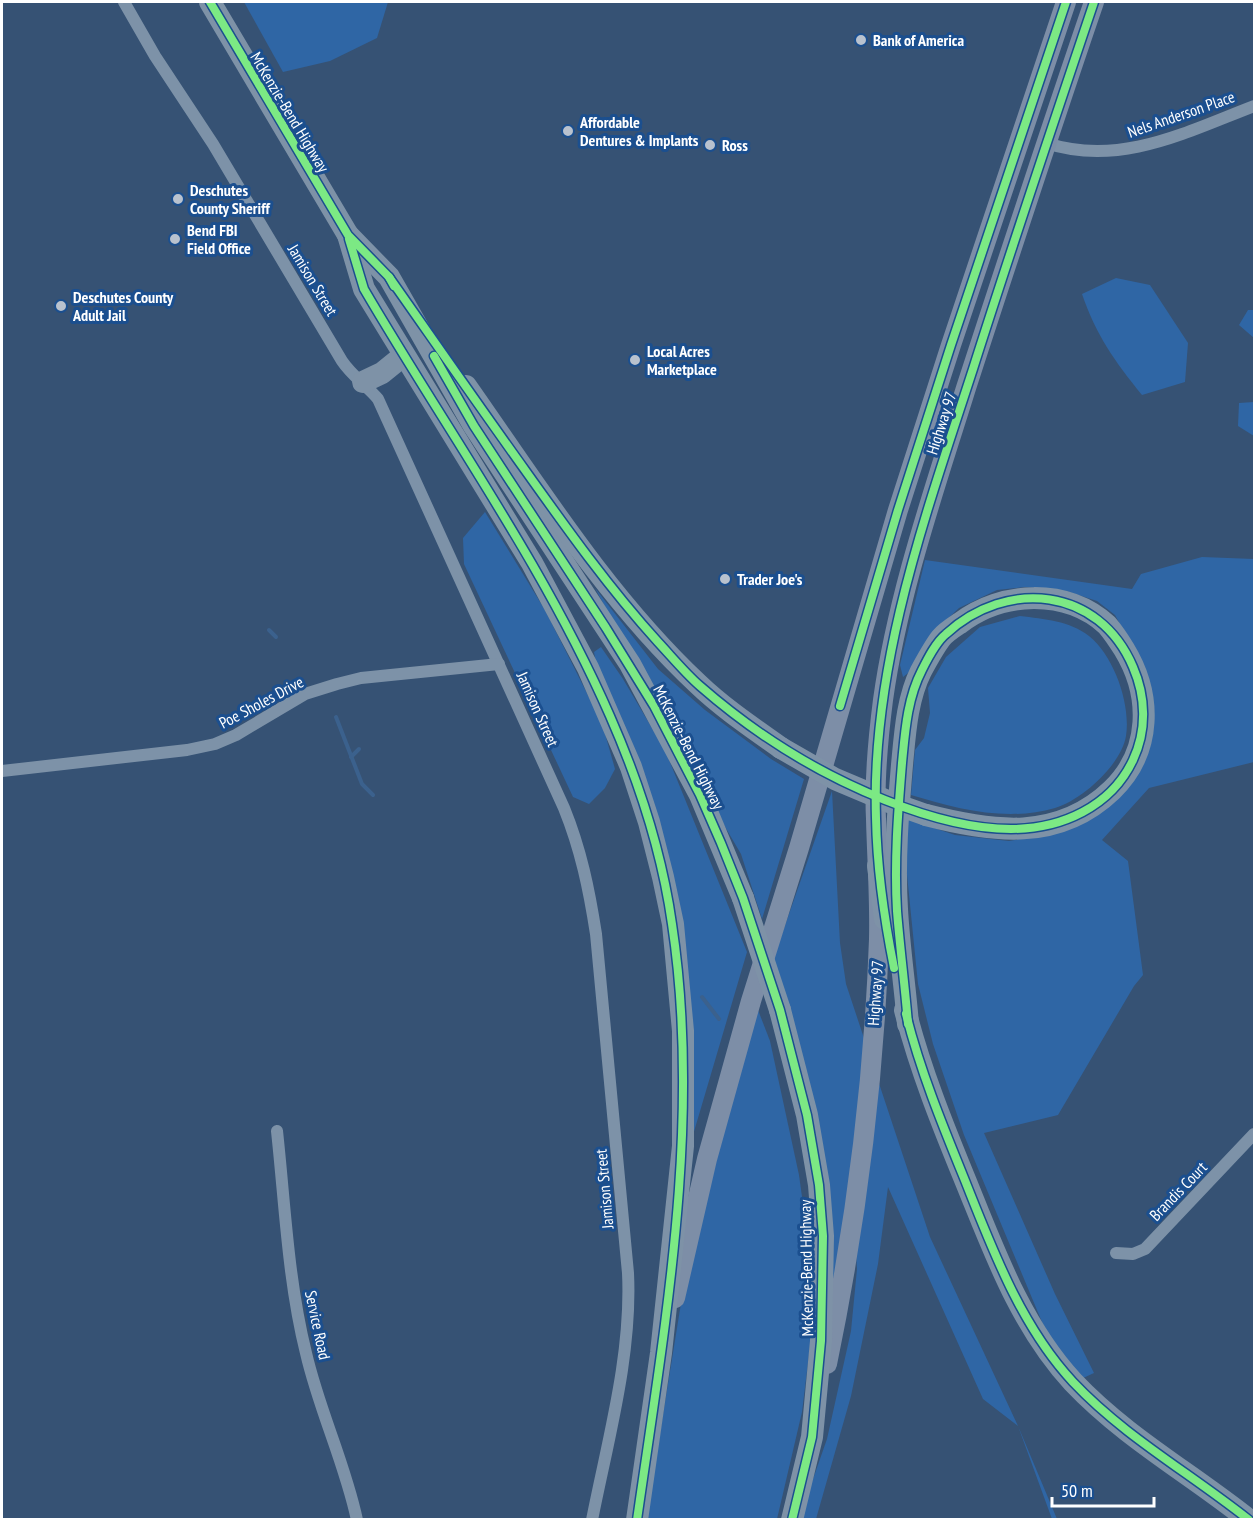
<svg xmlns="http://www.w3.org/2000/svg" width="1256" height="1521" viewBox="0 0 1256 1521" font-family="'PT Sans Narrow',sans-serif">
	<rect width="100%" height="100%" fill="#365274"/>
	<g fill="#2f66a5">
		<path d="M 244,2 L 388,2 L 377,38 L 330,61 L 283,72 Z"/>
		<path d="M 1116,278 L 1150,285 L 1188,343 L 1185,382 L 1142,395 C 1115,362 1096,335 1082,294 Z"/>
		<path d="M 1248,310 L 1254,310 L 1254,338 L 1239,325 Z"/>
		<path d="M 1254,402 L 1254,436 L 1238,426 L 1239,403 Z"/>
		<path d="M 485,512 L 545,610 L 602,723 L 615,769 L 605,788 L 589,804 L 573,797 L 464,564 L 463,538 Z"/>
		<path d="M 1202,557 L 1254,559 L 1254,762 L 1149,788 L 1102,840 L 1128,861 L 1143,975 L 1134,986 L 1058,1115 L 984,1133 L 1055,1294 L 1094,1373 L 1081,1379 L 1047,1334 L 964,1135 L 933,1044 L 918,984 L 905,855 L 907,819 L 955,835 L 1009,841 L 1049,834 L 1143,763 L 1134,650 L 1115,615 L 1097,601 L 1066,591 L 1025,587 L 997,590 L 959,608 L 934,632 L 912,670 L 903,677 L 900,665 L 925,560 L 1132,589 L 1141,574 Z"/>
		<path d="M 595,588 L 658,669 L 705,710 L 771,759 L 804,779 L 762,919 L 741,854 L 694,774 Z"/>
		<path d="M 1020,616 C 1044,619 1070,621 1089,636 C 1114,656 1131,704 1126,736 C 1121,765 1082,800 1055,808 C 1007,822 957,809 911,795 L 915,750 L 924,738 L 930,713 L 928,688 L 946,657 L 980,627 Z"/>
		<path d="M 601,647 L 623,679 L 665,750 L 747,952 L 693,1135 L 683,961 L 596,663 L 594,652 Z"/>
		<path d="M 832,791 L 840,943 L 846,984 L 930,1237 L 1018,1426 L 1057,1519 L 1052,1519 L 1018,1426 L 983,1399 L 888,1187 L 878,1264 L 851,1396 L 816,1519 L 799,1519 L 827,1439 L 851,1331 L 857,1269 L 856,1254 L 835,1338 L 830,1262 L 769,971 Z"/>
		<path d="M 758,1010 L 770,1041 L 799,1175 L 806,1226 L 809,1270 L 811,1338 L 802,1412 L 777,1519 L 646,1520 L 682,1297 L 708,1170 Z"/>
	</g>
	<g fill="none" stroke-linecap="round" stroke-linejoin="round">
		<g stroke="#3b618d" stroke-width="4">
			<path d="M 269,630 L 276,637"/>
			<path d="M 336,717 L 362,784 L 373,795"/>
			<path d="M 351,757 L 359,749"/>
			<path d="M 702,997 L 719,1019"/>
		</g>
		<g stroke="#7d92a8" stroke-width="12">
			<path d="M 124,2 L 155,56 L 213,144 L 342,361 C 352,376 367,386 378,399 L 564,808 C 581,850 589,889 596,934 L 628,1273 C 632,1355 608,1439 592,1520"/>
			<path d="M 1046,143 C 1120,167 1186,132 1254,106"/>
			<path d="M 2,771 L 187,750 L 215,744 L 236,735 L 305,694 L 337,684 L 361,678 L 499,664"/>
			<path d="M 277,1131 C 285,1205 288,1281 306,1353 C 319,1410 345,1463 357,1520"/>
			<path d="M 1116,1253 L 1133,1254 L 1145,1249 L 1254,1134"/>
		</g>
		<g stroke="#7d8ea7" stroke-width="20">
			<path d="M 675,1298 L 707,1159 L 751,1001 L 799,848 L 898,510 L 951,345 L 1066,2"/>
			<path d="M 827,1364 C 856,1224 874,1081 879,939 C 880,899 877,859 876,819 C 874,780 878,739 883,700 C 898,593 934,491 966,388 C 1008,259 1050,130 1094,2"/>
		</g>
		<g stroke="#7e92a7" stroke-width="22">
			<path d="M 210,2 L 348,235 L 389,277 L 474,426 L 630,664 L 700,795 L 743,898"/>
			<path d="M 348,235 L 364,289 L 532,563 L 588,668 L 631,767 L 649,822 L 663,877 L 673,924 L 683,1031 L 683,1146 L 661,1353 L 637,1520"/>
			<path d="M 363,382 L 382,373 L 403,356"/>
			<path d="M 466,386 C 537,487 607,599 698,684 C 723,708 753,728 781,748"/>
			<path d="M 878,866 L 885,919"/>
			<path d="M 780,1010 L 807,1115 L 819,1185 L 823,1236 L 821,1341 L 812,1437 L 792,1520"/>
			<path d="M 905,1010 C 920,1069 943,1126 966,1182 C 994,1251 1021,1326 1073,1382 C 1125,1437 1190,1473 1249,1520"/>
			<path d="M 908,1024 C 905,986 899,947 897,909 C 894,861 898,812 902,765 C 905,733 907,699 921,671 C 927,660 934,647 941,638 C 946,632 954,627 960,623 C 1002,591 1066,588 1107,625 C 1113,632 1119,641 1124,649 C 1152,695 1152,751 1112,790 C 1058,842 992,832 926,815"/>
		</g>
		<g stroke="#7e92a7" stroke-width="22">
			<path d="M 781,748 L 835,779 L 892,803 L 926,815"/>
			<path d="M 743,898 L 780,1010"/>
		</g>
		<defs>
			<g id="cycleway">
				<path d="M 210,2 L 348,235 L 389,277 L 394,286"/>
				<path d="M 349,239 L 364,289 C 447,431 544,565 610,716 C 639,782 662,853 672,924 C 702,1121 665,1324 637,1520"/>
				<path d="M 389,277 C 434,341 479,406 525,470 C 567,529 609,588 658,642 C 672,657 685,673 700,686 C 755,734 817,773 885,800 C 925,816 968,829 1011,829 C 1061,829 1111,807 1133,760 C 1147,730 1146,697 1133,667 C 1099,587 1007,578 946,634 C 936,642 928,658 922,670 C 907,699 905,732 902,763 C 898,812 894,862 897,911 C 900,949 905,986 908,1024"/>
				<path d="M 434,356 L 474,426 L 606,628 L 654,706 L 700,795 L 721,843 L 743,898 L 780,1010 L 807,1115 L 819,1185 L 823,1236 L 821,1341 L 812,1437 L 792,1520"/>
				<path d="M 840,706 L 898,510 L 951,345 L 1066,2"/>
				<path d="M 894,968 C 884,918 877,869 876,818 C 871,664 926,514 973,369 C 1012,246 1053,124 1094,2"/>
				<path d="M 906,1014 C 920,1070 942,1124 964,1178 C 992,1248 1020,1325 1073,1382 C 1125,1437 1190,1473 1249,1520"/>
			</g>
		</defs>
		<use href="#cycleway" stroke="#1b4f8f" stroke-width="11"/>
		<use href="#cycleway" stroke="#7ce984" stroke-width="8"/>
	</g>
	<g fill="#b9c2ce" stroke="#1b4f8f" stroke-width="2">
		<circle cx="861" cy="40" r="6"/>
		<circle cx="568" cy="131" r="6"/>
		<circle cx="710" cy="145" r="6"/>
		<circle cx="178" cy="199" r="6"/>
		<circle cx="175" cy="239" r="6"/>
		<circle cx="61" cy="306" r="6"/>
		<circle cx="635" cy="360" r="6"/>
		<circle cx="725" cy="579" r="6"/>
	</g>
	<g text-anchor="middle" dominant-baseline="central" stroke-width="6" stroke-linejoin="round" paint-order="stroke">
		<g font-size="16" font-weight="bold" fill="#fff" stroke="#1b4f8f" text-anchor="start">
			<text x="873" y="40">Bank of America</text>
			<text x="580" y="122">Affordable<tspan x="580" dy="18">Dentures &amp; Implants</tspan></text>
			<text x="722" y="145">Ross</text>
			<text x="190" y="190">Deschutes<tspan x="190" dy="18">County Sheriff</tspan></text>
			<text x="187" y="230">Bend FBI<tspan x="187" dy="18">Field Office</tspan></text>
			<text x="73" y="297">Deschutes County<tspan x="73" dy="18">Adult Jail</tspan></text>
			<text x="647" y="351">Local Acres<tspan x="647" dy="18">Marketplace</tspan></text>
			<text x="737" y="579">Trader Joe's</text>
		</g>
		<g font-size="16" fill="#fff" stroke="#1b4f8f">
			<text transform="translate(290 112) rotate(59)">McKenzie-Bend Highway</text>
			<text transform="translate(1181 114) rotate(-19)">Nels Anderson Place</text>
			<text transform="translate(313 280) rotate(59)">Jamison Street</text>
			<text transform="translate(941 423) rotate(-72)">Highway 97</text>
			<text transform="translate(261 702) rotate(-28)">Poe Sholes Drive</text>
			<text transform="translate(538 709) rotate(66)">Jamison Street</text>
			<text transform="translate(689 747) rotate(63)">McKenzie-Bend Highway</text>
			<text transform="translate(875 993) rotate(-86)">Highway 97</text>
			<text transform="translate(604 1189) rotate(-95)">Jamison Street</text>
			<text transform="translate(1178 1191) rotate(-46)">Brandis Court</text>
			<text transform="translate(806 1268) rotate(-91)">McKenzie-Bend Highway</text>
			<text transform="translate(318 1325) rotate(78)">Service Road</text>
		</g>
	</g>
	<rect width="1256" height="1521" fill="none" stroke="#ffffff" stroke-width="6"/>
	<path d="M1052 1497v9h102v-9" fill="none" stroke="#ffffff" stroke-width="3"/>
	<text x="1061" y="1497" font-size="18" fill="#ffffff" stroke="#1b4f8f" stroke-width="4.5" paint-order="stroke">50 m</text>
</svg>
